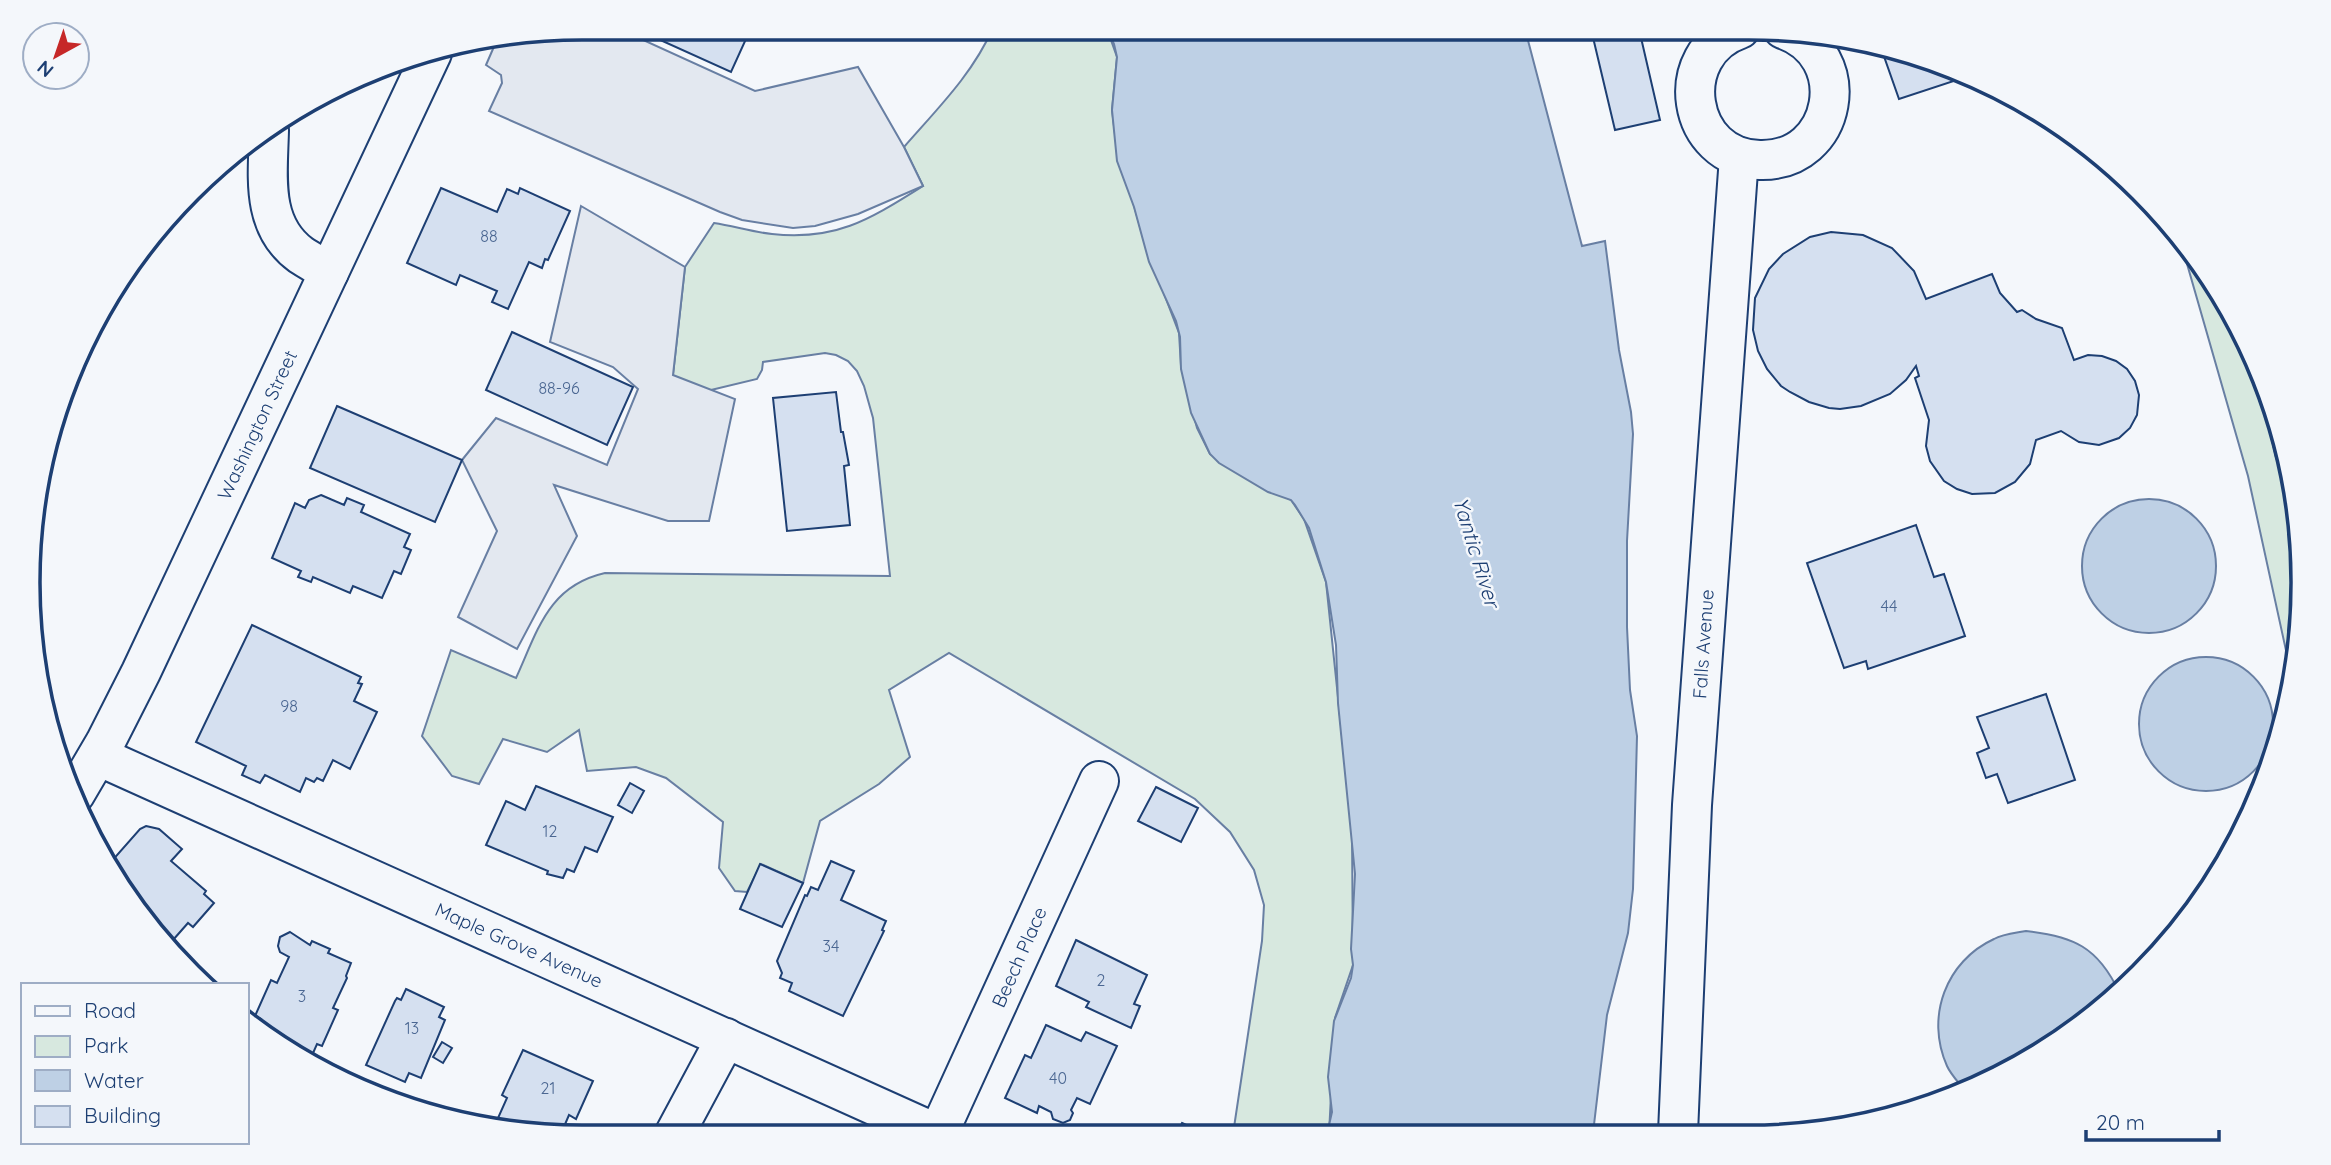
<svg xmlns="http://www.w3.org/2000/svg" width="2331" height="1165" viewBox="0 0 2331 1165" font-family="Quicksand,sans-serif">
	<rect width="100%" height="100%" fill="#f4f7fb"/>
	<g fill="#d7e8df" stroke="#687fa3" stroke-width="2">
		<path d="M 993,28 L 1107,29 L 1117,57 L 1112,110 L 1116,142 L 1144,241 L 1179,333 L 1181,366 L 1197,428 L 1210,454 L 1291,500 L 1304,519 L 1326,582 L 1352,832 L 1353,965 L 1335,1018 L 1329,1134 L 1233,1134 L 1262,941 L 1264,905 L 1254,870 L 1230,832 L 1195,799 L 949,653 L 889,690 L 910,757 L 879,784 L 820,821 L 803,883 L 761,864 L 747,892 L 735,891 L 719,868 L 723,822 L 666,778 L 636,767 L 587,771 L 579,730 L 547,752 L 503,739 L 479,784 L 452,776 L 422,736 L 451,650 L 516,678 C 538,630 548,586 605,573 L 890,576 L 873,418 L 864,386 L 857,371 L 848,361 L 836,355 L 825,353 L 763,362 L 762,370 L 757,379 L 711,390 L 693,391 L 673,375 L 685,267 L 714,223 C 734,226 752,232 772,234 C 837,241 870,219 923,186 L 904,147 C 937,109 972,75 993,28 Z"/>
		<path d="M 2179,236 L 2229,305 L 2253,359 L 2276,457 L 2299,524 L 2302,618 L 2292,678 L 2248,476 Z"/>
	</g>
	<g fill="#e3e8f0" stroke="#687fa3" stroke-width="2">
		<path d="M 583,28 L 617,28 L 755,91 L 858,67 L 904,147 L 923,186 L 858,214 L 815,226 L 793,228 L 742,220 L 720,212 L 489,111 L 502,83 L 501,75 L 486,65 L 496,42 Z"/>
		<path d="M 581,206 L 685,267 L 673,375 L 735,399 L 709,521 L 668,521 L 554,485 L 577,536 L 517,649 L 458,617 L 497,531 L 462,460 L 496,418 L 607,465 L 638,389 L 613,367 L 550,342 Z"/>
	</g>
	<g fill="#bed0e5" stroke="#687fa3" stroke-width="2">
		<path d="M 1107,29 L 1525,29 L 1582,246 L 1605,241 L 1619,350 L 1631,412 L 1633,434 L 1627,541 L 1627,627 L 1630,690 L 1637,736 L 1633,889 L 1628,933 L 1607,1015 L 1593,1133 L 1327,1134 L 1332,1112 L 1328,1077 L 1334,1021 L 1351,978 L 1353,965 L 1351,949 L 1355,874 L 1338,703 L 1336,645 L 1326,582 L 1309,528 L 1295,505 L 1291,500 L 1268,492 L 1219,463 L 1210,454 L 1191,413 L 1181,369 L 1180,337 L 1176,321 L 1149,262 L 1134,207 L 1117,161 L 1112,110 L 1117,57 L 1114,44 Z"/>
		<path d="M 2253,359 L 2273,404 L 2298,510 L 2299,524 L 2276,457 Z"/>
		<circle cx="2149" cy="566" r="67"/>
		<circle cx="2206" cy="724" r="67"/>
		<path d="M 2026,931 C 2073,936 2098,947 2119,992 L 2086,1023 L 1966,1092 C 1960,1084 1951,1075 1947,1066 C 1925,1017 1946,961 1994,939 C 2003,934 2016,933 2026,931 Z"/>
	</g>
	<g fill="#d5e0f0" stroke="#1d3f73" stroke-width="2">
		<path d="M 663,28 L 751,28 L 731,72 L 658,39 Z"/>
		<path d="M 1591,29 L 1639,29 L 1660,120 L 1615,130 Z"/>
		<path d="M 1880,45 L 1892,47 L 1969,76 L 1899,99 Z"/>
		<path d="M 441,188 L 497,212 L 507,189 L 518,194 L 520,188 L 570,211 L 548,260 L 545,259 L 542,268 L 529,262 L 508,309 L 492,302 L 497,291 L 460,275 L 456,285 L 407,263 Z"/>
		<path d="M 1831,232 L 1863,235 L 1892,248 L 1914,271 L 1926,299 L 1992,274 L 2000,293 L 2017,312 L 2022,310 L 2036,319 L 2062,328 L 2074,360 L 2088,355 L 2102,356 L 2116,361 L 2127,369 L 2135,381 L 2139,395 L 2137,415 L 2130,428 L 2119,438 L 2099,445 L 2079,442 L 2061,431 L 2036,440 L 2030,464 L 2015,482 L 1995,493 L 1972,494 L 1957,489 L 1944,481 L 1930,461 L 1926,446 L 1929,420 L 1915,378 L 1919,376 L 1916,366 L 1906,380 L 1890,394 L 1861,406 L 1840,409 L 1829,408 L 1809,402 L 1790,392 L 1781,386 L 1767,369 L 1758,351 L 1753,330 L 1755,298 L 1769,269 L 1783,254 L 1810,237 Z"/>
		<path d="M 512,332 L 633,387 L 607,445 L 486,390 Z"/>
		<path d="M 836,392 L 841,432 L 843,432 L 849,465 L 844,466 L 850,525 L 787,531 L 773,398 Z"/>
		<path d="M 337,406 L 462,460 L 435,522 L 310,468 Z"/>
		<path d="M 321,495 L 344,505 L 347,498 L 364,505 L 361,512 L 410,534 L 404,547 L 411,550 L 401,574 L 394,571 L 382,598 L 353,586 L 350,593 L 313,577 L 311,582 L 298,577 L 301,571 L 272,558 L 295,503 L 305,508 L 309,500 Z"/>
		<path d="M 1916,525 L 1934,577 L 1944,574 L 1965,636 L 1868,669 L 1866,661 L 1844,668 L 1807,563 Z"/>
		<path d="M 252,625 L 361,677 L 358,683 L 362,684 L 354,701 L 377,712 L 350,769 L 333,760 L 323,781 L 317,778 L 314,782 L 306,778 L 300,792 L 265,775 L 260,783 L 242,775 L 246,766 L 196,742 Z"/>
		<path d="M 2046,694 L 2075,780 L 2008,803 L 1997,774 L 1986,778 L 1977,753 L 1989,748 L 1977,717 Z"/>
		<path d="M 630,783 L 644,791 L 632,813 L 618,805 Z"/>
		<path d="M 536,786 L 613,817 L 597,852 L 585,847 L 574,872 L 567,869 L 563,878 L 547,874 L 548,871 L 486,845 L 506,801 L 525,810 Z"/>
		<path d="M 1156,787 L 1198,808 L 1181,842 L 1138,821 Z"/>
		<path d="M 146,826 L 159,829 L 182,849 L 171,861 L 206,891 L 204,894 L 214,903 L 193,927 L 188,923 L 173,940 L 167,935 L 164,938 L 110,863 L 140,829 Z"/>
		<path d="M 831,861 L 854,871 L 841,900 L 886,921 L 882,930 L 884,931 L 843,1016 L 789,991 L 792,983 L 780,978 L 782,973 L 777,961 L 805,895 L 807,896 L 811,887 L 818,890 Z"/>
		<path d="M 760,864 L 803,883 L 782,927 L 740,909 Z"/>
		<path d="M 290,932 L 310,945 L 312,941 L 330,949 L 328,953 L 351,963 L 346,976 L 347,978 L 333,1008 L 338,1010 L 322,1046 L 317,1044 L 310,1060 L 259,1024 L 261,1019 L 255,1016 L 271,980 L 277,983 L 289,957 L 280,952 L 278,946 L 280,937 Z"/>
		<path d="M 1076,940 L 1147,975 L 1134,1004 L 1140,1006 L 1131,1028 L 1086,1007 L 1089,1002 L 1056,986 Z"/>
		<path d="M 406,989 L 444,1007 L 439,1017 L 445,1020 L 421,1078 L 409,1073 L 405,1082 L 366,1065 L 395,1001 L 397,998 L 401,1000 Z"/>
		<path d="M 1046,1025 L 1081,1041 L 1086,1032 L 1117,1046 L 1090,1104 L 1077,1098 L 1071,1110 L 1073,1113 L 1070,1120 L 1063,1123 L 1053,1119 L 1051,1112 L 1039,1106 L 1037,1113 L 1005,1098 L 1025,1055 L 1031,1058 Z"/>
		<path d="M 442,1042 L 452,1048 L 443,1063 L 433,1057 Z"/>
		<path d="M 523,1050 L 593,1081 L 576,1119 L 569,1115 L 560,1136 L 556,1133 L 554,1136 L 547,1136 L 494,1127 L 507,1098 L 502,1095 Z"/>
		<path d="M 1182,1123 L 1206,1134 L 1177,1134 Z"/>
	</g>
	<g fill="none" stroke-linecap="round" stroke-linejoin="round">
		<defs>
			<g id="street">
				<path d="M 1740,29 C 1670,53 1686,159 1760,160 C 1838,162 1857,54 1783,29"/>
				<path d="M 269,130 C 268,175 260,225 301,255 C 310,261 320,266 329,272"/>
				<path d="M 98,756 L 940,1135"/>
				<path d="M 1678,1133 L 1692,805 L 1739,157"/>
				<path d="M 938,1134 L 1099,781"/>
				<path d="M 674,1135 L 726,1038"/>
			</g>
			<path id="highway" d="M 75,794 L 105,743 L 141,672 L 432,53"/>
		</defs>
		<use href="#street" stroke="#1d3f73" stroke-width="42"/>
		<use href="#highway" stroke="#1d3f73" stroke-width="42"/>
		<use href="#street" stroke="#f4f7fb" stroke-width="38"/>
		<use href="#highway" stroke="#f4f7fb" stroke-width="38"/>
	</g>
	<g text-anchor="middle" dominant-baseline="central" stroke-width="5" stroke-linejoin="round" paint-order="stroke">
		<g font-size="16" fill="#4b6792">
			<text x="489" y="236">88</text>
			<text x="559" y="388">88-96</text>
			<text x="1889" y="606">44</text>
			<text x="289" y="706">98</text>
			<text x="550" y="831">12</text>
			<text x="831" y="946">34</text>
			<text x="1101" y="980">2</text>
			<text x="302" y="996">3</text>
			<text x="412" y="1028">13</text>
			<text x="1058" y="1078">40</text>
			<text x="548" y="1088">21</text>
		</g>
		<g font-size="19" fill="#1d3f73" stroke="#f4f7fb">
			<text transform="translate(257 425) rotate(-65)">Washington Street</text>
			<text transform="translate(1703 644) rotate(-86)">Falls Avenue</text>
			<text transform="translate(519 945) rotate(24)">Maple Grove Avenue</text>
			<text transform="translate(1019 957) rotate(-66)">Beech Place</text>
		</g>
		<g font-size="21" font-style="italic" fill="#1d3f73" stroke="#f4f7fb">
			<text transform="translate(1477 552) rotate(73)">Yantic River</text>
		</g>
	</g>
	<path d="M0 0H2331V1165H0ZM582 40H1749A542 542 0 0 1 2291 582V583A542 542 0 0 1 1749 1125H582A542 542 0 0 1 40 583V582A542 542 0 0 1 582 40Z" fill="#f4f7fb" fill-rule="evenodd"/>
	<path fill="none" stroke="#1d3f73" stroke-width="3.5" d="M582 40H1749A542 542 0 0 1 2291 582V583A542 542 0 0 1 1749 1125H582A542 542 0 0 1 40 583V582A542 542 0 0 1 582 40Z"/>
	<rect x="21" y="983" width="228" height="161" fill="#f4f7fb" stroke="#9eadc5" stroke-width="2"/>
	<rect x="35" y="1006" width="35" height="10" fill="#f4f7fb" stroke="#9eadc5" stroke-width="2"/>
	<text x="84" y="1018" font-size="21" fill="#1d3f73">Road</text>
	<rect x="35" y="1036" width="35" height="21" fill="#d7e8df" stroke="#9eadc5" stroke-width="2"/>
	<text x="84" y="1053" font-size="21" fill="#1d3f73">Park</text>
	<rect x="35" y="1070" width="35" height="21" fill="#bed0e5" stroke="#9eadc5" stroke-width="2"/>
	<text x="84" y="1088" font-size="21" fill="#1d3f73">Water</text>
	<rect x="35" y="1106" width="35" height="21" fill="#d5e0f0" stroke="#9eadc5" stroke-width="2"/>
	<text x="84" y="1123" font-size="21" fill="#1d3f73">Building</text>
	<g transform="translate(56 56) rotate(220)"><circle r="33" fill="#f4f7fb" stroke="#9eadc5" stroke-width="2"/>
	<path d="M0-5L12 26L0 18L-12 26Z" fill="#c62828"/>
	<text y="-10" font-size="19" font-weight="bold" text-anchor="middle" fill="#1d3f73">N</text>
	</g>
	<path d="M2086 1130v10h133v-10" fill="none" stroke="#1d3f73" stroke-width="3.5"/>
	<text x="2096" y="1130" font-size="21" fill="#1d3f73" stroke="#f4f7fb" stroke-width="5" paint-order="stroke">20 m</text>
</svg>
